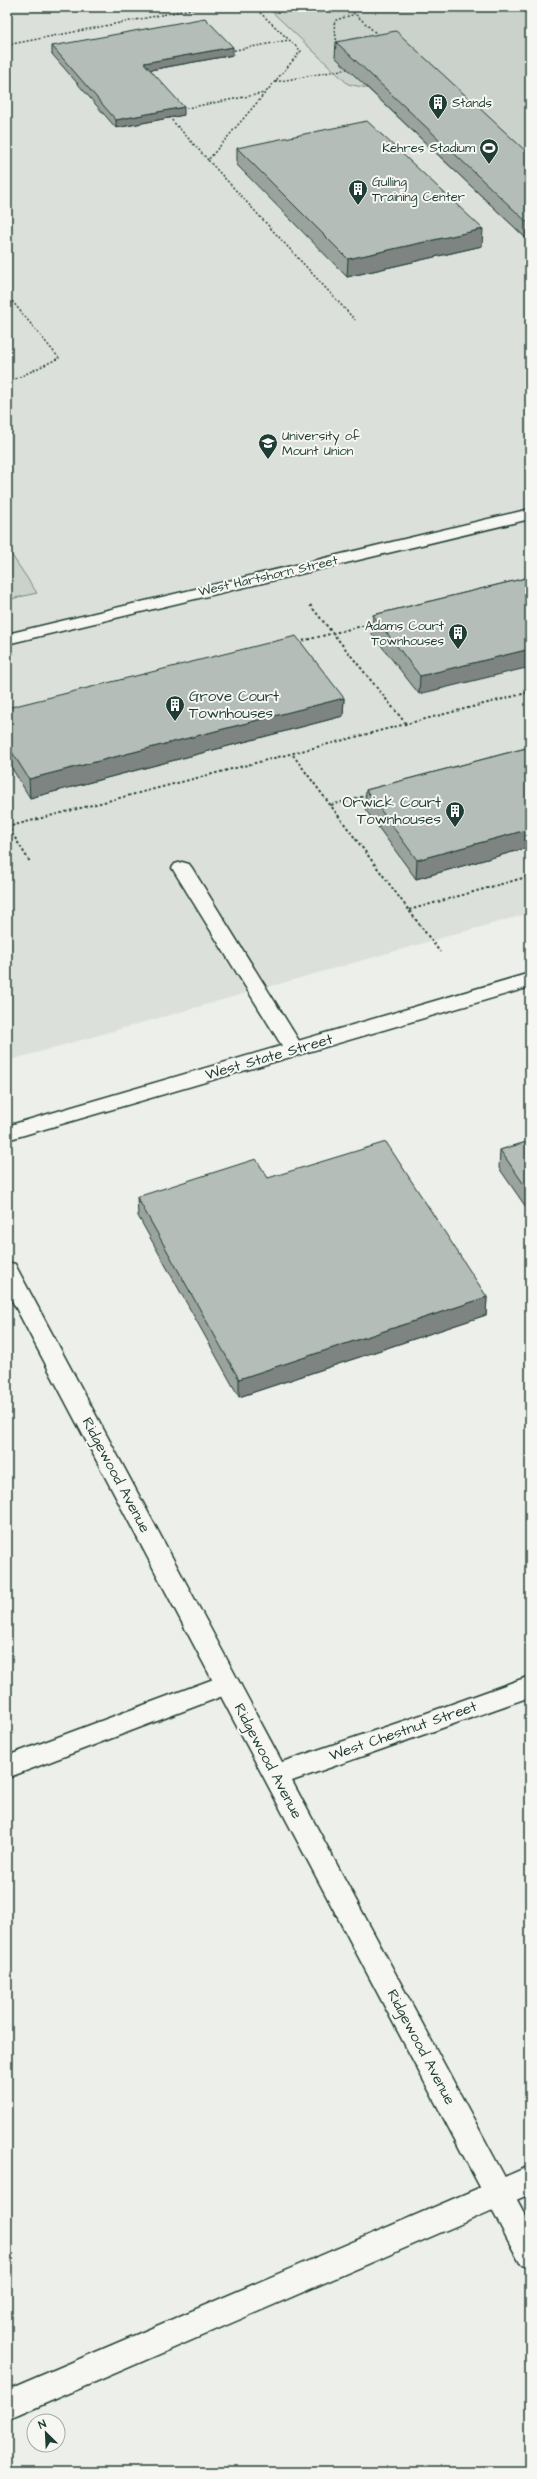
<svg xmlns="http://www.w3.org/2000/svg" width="537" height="2479" viewBox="0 0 537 2479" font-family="'Architects Daughter',sans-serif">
	<rect width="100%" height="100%" fill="#edefea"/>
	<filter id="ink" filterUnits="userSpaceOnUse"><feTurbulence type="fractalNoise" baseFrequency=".025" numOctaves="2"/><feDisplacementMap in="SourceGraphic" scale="8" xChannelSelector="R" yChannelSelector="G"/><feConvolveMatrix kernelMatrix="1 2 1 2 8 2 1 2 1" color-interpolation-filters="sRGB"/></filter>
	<g filter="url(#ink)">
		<path fill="#dce0db" d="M 7,7 L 530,7 L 530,913 L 7,1061 Z"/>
		<g fill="#cbd2cc" stroke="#758880">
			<path d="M 267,7 L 530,7 L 530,242 L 367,88 L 348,84 Z"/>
			<path d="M 7,548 L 37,593 L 7,600 Z"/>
		</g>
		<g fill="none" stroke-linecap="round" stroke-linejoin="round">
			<defs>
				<g id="service">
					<path d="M 182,862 L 189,864 L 192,868 L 301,1044 L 304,1049 L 301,1054 L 294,1056 L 287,1054 L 172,868 L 175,864 Z"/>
					<path d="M 227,1674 L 236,1677 L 240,1684 L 236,1691 L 7,1778 L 7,1756 Z"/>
					<path d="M 530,2166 L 530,2194 L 7,2420 L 7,2390 Z"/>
				</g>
				<g id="minor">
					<path d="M 530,509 L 530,519 L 7,644 L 7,634 Z"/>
					<path d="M 7,1262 L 15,1264 L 18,1270 L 282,1762 L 424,1714 L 530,1676 L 530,1697 L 292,1781 L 530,2224 L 530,2267 L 520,2263 L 7,1291 Z"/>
				</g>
				<path id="trunk" d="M 530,973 L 530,987 L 7,1140 L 7,1126 Z"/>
			</defs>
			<use href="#service" stroke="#1f3d34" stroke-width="3"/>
			<use href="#minor" stroke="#1f3d34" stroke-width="3"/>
			<use href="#trunk" stroke="#1f3d34" stroke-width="3"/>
			<g stroke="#1f3d34" stroke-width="1.5" stroke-dasharray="2 2" stroke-linecap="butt">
				<path d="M 254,7 L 301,51 L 208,160 L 355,320"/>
				<path d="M 353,12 L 379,36"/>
				<path d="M 337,44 L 334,24 L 336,20 L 355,14"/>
				<path d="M 7,45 L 202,7"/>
				<path d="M 230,51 L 289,40"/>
				<path d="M 275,82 L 347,69"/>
				<path d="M 182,109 L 265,93"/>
				<path d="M 169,117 L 208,160"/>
				<path d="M 7,295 L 59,358 L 7,383"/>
			</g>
			<g stroke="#1f3d34" stroke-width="2" stroke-dasharray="2.5 2.5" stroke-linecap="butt">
				<path d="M 310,605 L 407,725"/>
				<path d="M 298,642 L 374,623"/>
				<path d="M 293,755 L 440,952"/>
				<path d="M 331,805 L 369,795"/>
				<path d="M 7,825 L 30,862"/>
				<path d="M 7,827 L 530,692"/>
				<path d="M 409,910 L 530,876"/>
			</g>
			<use href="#service" fill="#f6f6f2" fill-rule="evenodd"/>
			<use href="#minor" fill="#f6f6f2" fill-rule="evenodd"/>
			<use href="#trunk" fill="#f6f6f2" fill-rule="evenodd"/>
		</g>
		<g fill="#9ba39e" stroke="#1f3d34">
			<path d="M 336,42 L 530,155 L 530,242 L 335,57 Z"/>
			<path d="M 52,46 L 233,55 L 150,70 L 184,115 L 116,128 L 52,54 Z"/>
			<path d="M 237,148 L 482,246 L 347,277 L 237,165 Z"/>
			<path d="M 530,577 L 419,694 L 372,634 L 373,615 Z"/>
			<path d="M 344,698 L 343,716 L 30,798 L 7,760 L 7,708 Z"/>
			<path d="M 530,747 L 530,847 L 416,879 L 365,809 L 366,790 Z"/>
			<path d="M 530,1141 L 530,1213 L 499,1168 L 500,1150 Z"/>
			<path d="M 268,1178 L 487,1297 L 486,1315 L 239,1397 L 138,1216 L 137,1197 Z"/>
		</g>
		<g fill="#7e8481" stroke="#1f3d34">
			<path d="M 233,47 L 233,55 L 144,71 L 144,63 Z"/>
			<path d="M 184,107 L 184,115 L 116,128 L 116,120 Z"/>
			<path d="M 483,229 L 482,246 L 347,277 L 348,259 Z"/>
			<path d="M 530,649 L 530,667 L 419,694 L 420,676 Z"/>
			<path d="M 344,698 L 343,716 L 30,798 L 29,779 Z"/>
			<path d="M 530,829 L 530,847 L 416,879 L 417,860 Z"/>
			<path d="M 487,1297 L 486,1315 L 239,1397 L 239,1379 Z"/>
		</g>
		<g fill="#b4bdb8" stroke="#1f3d34">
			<path d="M 205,18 L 233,47 L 144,63 L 184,107 L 116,120 L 52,46 Z"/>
			<path d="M 396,31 L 530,155 L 530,225 L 336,42 Z"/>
			<path d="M 367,121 L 483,229 L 348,259 L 237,148 Z"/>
			<path d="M 530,577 L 530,649 L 420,676 L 373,615 Z"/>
			<path d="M 296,636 L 344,698 L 29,779 L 7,744 L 7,708 Z"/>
			<path d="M 530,747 L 530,829 L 417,860 L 366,790 Z"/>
			<path d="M 530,1141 L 530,1193 L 500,1150 Z"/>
			<path d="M 386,1142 L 487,1297 L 239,1379 L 137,1197 L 256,1159 L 268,1178 Z"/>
		</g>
	</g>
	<defs>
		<symbol id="building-pin" viewBox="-11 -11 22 30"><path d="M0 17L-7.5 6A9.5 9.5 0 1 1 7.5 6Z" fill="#1f3d34" stroke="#f6f6f2"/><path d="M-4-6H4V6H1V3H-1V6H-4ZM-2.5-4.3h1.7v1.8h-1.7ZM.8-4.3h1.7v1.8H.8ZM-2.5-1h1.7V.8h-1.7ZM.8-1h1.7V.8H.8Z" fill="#fff"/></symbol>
		<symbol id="stadium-pin" viewBox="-11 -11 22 30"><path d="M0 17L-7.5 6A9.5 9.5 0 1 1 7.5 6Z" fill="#1f3d34" stroke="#f6f6f2"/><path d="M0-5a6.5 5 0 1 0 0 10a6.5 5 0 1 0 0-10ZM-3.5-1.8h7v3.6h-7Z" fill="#fff"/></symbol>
		<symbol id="university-pin" viewBox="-11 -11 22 30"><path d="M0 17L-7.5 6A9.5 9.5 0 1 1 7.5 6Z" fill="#1f3d34" stroke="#f6f6f2"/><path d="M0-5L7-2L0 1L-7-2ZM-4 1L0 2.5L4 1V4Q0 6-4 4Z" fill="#fff"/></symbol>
	</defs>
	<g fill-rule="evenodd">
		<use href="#building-pin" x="427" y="92" width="22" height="30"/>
		<use href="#stadium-pin" x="478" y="137" width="22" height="30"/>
		<use href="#building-pin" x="347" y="178" width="22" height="30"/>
		<use href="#university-pin" x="257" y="432" width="22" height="30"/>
		<use href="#building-pin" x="447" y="622" width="22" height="30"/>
		<use href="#building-pin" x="164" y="694" width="22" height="30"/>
		<use href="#building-pin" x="444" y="800" width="22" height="30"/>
	</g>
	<g text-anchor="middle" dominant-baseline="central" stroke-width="4" stroke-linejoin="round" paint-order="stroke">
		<g font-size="13" fill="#1f3d34" stroke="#f6f6f2" text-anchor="start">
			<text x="452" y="103">Stands</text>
			<text x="475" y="148" text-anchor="end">Kehres Stadium</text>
			<text x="372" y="182">Gulling<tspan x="372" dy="15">Training Center</tspan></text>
			<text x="282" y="436">University of<tspan x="282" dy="15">Mount Union</tspan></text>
			<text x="444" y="626" text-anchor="end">Adams Court<tspan x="444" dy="15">Townhouses</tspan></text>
		</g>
		<g font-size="13" fill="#1f3d34" stroke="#f6f6f2">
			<text transform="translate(268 576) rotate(-13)">West Hartshorn Street</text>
		</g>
		<g font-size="15" fill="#1f3d34" stroke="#f6f6f2" text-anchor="start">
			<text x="189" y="696">Grove Court<tspan x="189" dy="17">Townhouses</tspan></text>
			<text x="441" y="802" text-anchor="end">Orwick Court<tspan x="441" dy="17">Townhouses</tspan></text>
		</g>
		<g font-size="15" fill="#1f3d34" stroke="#f6f6f2">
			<text transform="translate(269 1057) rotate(-16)">West State Street</text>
			<text transform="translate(116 1475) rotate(62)">Ridgewood Avenue</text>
			<text transform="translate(403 1731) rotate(-19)">West Chestnut Street</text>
			<text transform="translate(268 1761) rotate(62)">Ridgewood Avenue</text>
			<text transform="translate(421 2047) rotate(62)">Ridgewood Avenue</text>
		</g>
	</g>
	<rect width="537" height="2479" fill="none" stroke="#f6f6f2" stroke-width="24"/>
	<rect x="12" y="12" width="513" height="2455" fill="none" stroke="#1f3d34" stroke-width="1.5" filter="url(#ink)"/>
	<g transform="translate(46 2433) rotate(336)"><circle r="19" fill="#f6f6f2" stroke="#a0aca6"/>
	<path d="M0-3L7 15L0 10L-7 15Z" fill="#1f3d34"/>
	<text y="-6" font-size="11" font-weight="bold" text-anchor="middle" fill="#1f3d34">N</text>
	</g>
</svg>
